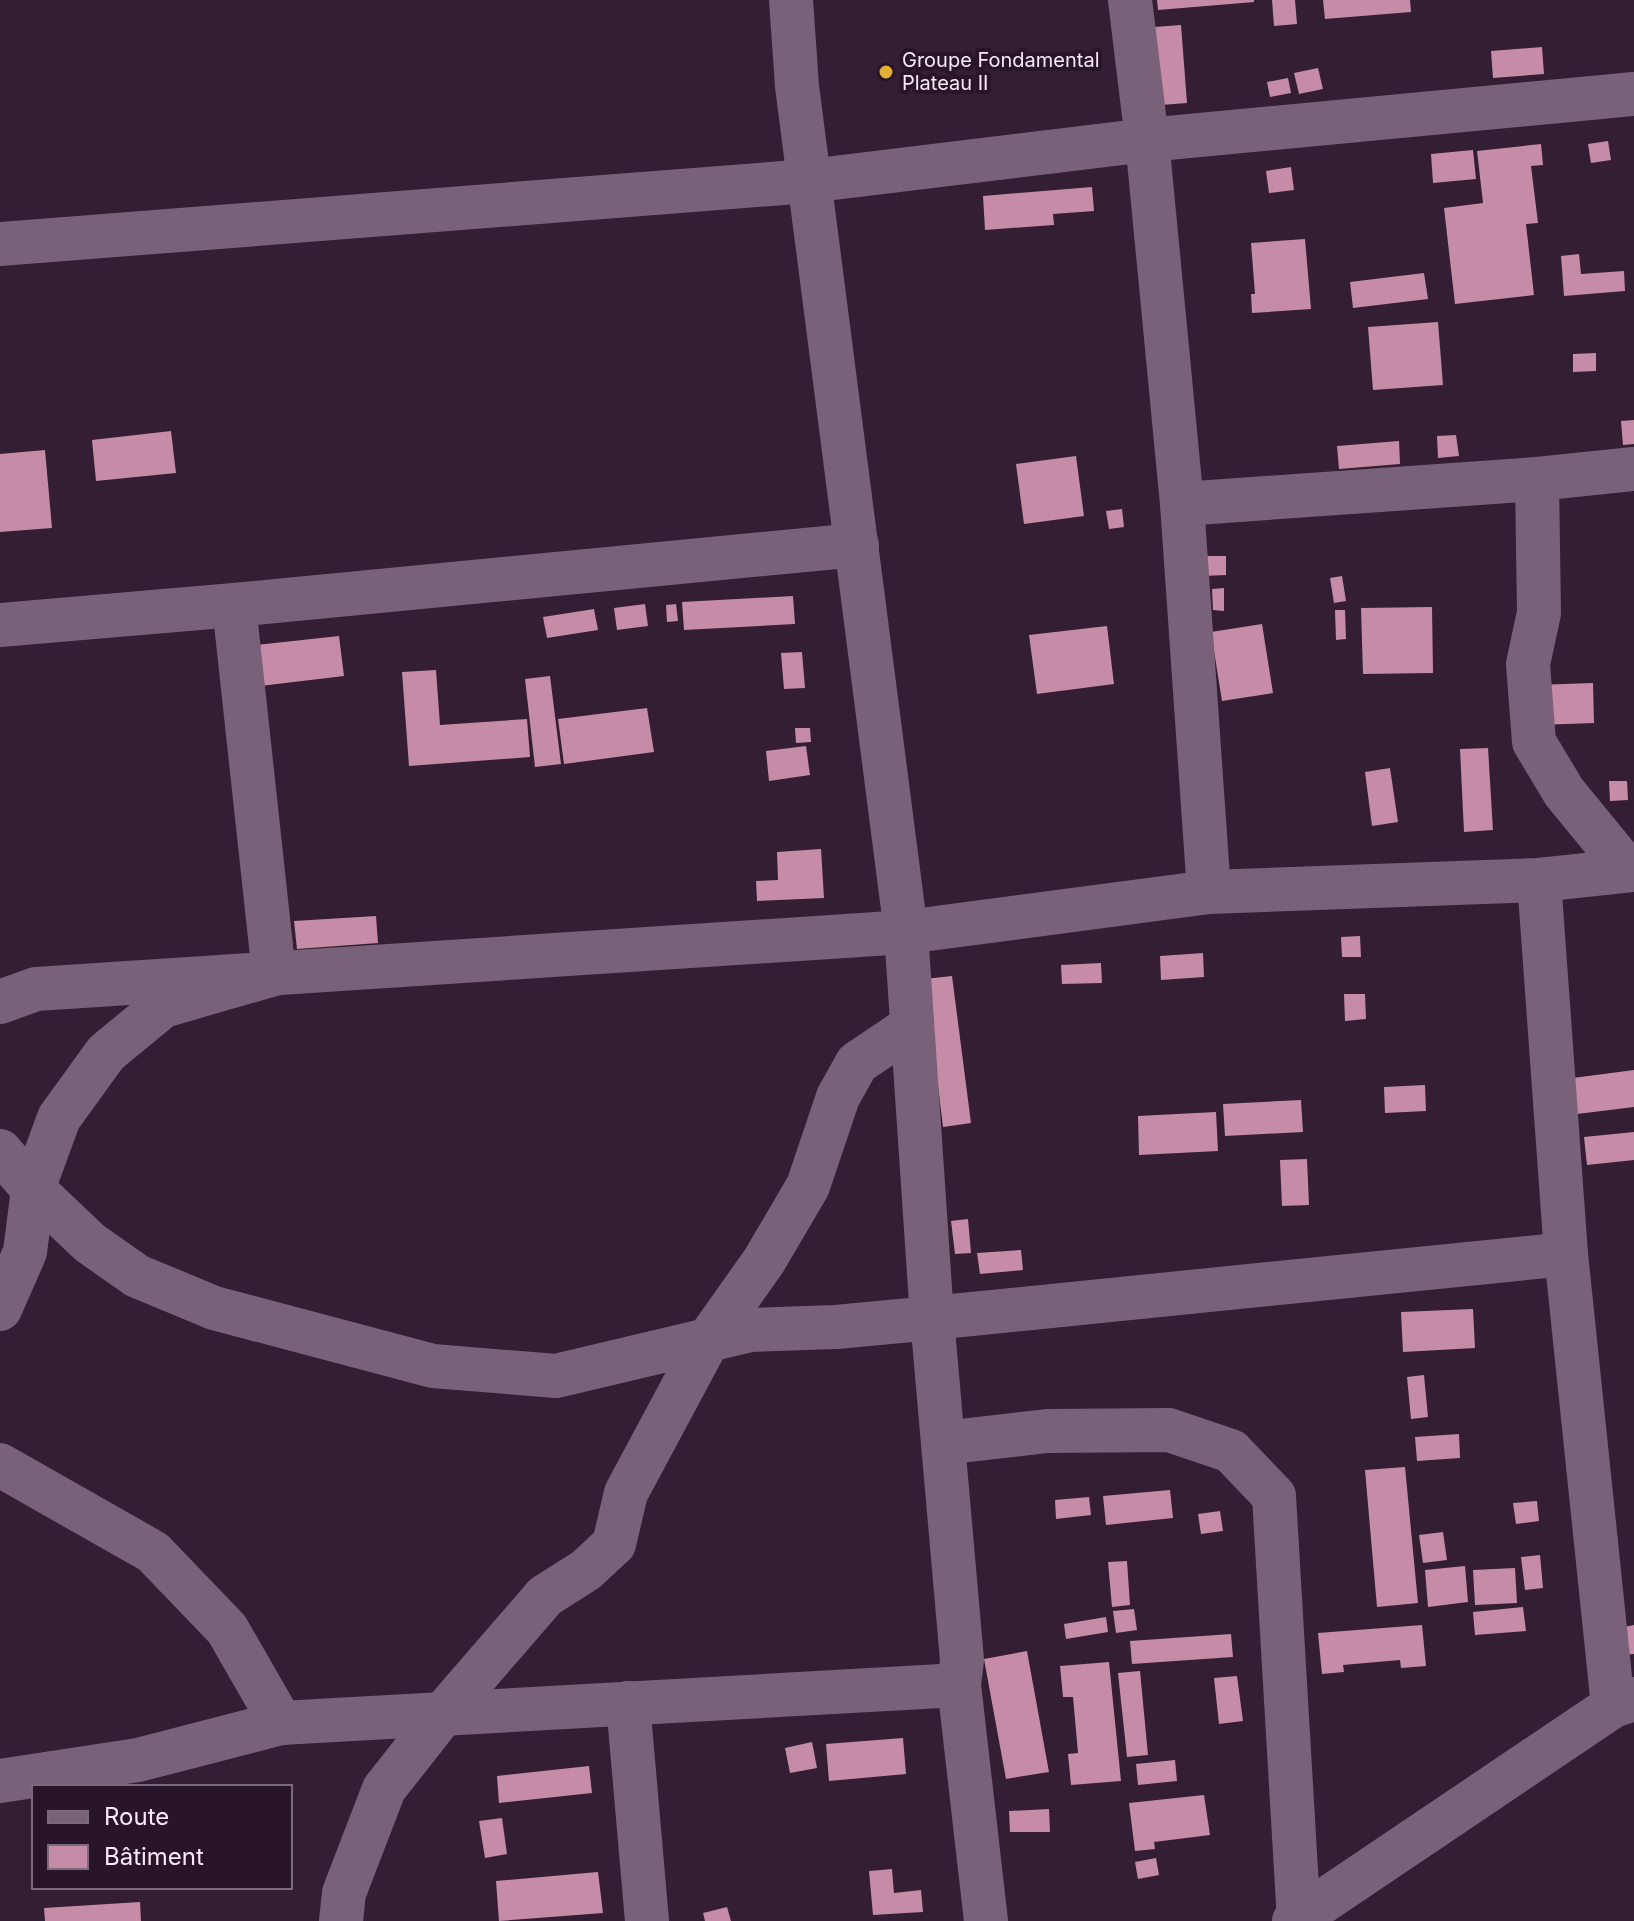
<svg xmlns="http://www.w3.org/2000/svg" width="1634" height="1921" viewBox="0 0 1634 1921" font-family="Inter,sans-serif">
	<rect width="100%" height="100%" fill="#331e34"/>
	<g fill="#c68ba6">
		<path d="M 1157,0 L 1254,0 L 1254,2 L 1158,10 Z"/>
		<path d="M 1272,0 L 1295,0 L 1297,24 L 1274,26 Z"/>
		<path d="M 1323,0 L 1410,0 L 1411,12 L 1325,19 Z"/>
		<path d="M 1181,25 L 1187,103 L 1161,105 L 1154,27 Z"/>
		<path d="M 1542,47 L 1544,74 L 1493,78 L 1491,51 Z"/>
		<path d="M 1318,68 L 1323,89 L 1299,94 L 1294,73 Z"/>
		<path d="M 1288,78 L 1291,93 L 1270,97 L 1267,82 Z"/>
		<path d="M 1608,141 L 1611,160 L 1591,163 L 1588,144 Z"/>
		<path d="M 1541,144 L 1543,165 L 1531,166 L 1538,223 L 1526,224 L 1534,295 L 1455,304 L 1444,208 L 1483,203 L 1477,151 Z"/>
		<path d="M 1473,150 L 1476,179 L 1433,183 L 1431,154 Z"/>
		<path d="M 1291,167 L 1294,190 L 1269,193 L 1266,171 Z"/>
		<path d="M 1092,187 L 1094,211 L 1053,214 L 1054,225 L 985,230 L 983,196 Z"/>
		<path d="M 1305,239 L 1311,309 L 1252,313 L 1251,294 L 1255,294 L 1251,243 Z"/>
		<path d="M 1579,254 L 1581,274 L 1624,271 L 1625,291 L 1564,296 L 1561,256 Z"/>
		<path d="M 1424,273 L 1428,299 L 1353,308 L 1350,282 Z"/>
		<path d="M 1438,322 L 1443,385 L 1373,390 L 1368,327 Z"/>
		<path d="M 1596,353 L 1596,371 L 1573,372 L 1573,354 Z"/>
		<path d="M 1634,420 L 1634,444 L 1623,445 L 1621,421 Z"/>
		<path d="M 171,431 L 176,473 L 96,481 L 92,440 Z"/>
		<path d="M 1456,435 L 1459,456 L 1438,458 L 1437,436 Z"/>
		<path d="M 1399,441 L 1400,464 L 1339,469 L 1337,446 Z"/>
		<path d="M 45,450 L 52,528 L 0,532 L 0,454 Z"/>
		<path d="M 1076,456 L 1084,516 L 1024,524 L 1016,464 Z"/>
		<path d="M 1122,509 L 1124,527 L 1109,529 L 1106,511 Z"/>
		<path d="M 1203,556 L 1226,556 L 1226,575 L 1203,576 Z"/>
		<path d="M 1342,576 L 1346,601 L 1334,603 L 1330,578 Z"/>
		<path d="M 1224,588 L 1224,611 L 1213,610 L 1212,589 Z"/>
		<path d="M 793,596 L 795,624 L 684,630 L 682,602 Z"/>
		<path d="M 645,604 L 648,626 L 617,630 L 614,608 Z"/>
		<path d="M 676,604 L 678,621 L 667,622 L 666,605 Z"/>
		<path d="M 1432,607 L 1433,673 L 1363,674 L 1361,608 Z"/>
		<path d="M 594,609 L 598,630 L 547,638 L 543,617 Z"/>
		<path d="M 1335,610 L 1345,610 L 1346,639 L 1336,640 Z"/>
		<path d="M 1262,624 L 1273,693 L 1222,701 L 1211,632 Z"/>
		<path d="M 1107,626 L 1114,684 L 1037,694 L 1029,635 Z"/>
		<path d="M 339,636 L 344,676 L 252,687 L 247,646 Z"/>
		<path d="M 802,652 L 805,688 L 784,689 L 781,653 Z"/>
		<path d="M 436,670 L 440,725 L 527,719 L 530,757 L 409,766 L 402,672 Z"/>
		<path d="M 550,676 L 561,764 L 535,767 L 525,679 Z"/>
		<path d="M 1593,683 L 1594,723 L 1538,725 L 1536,685 Z"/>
		<path d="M 647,708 L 654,752 L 564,764 L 558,719 Z"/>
		<path d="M 795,728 L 810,728 L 811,742 L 796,743 Z"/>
		<path d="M 806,746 L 810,775 L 769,781 L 766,751 Z"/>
		<path d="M 1488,748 L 1493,830 L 1464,832 L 1460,749 Z"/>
		<path d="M 1390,768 L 1398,822 L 1372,826 L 1365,772 Z"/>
		<path d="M 1609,781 L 1627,781 L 1628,800 L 1610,801 Z"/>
		<path d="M 821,849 L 824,898 L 757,901 L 756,881 L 778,880 L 777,852 Z"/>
		<path d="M 376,916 L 378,943 L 297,949 L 294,921 Z"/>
		<path d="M 1360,936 L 1361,957 L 1342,957 L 1341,937 Z"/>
		<path d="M 1203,953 L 1204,977 L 1161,980 L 1160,956 Z"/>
		<path d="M 1101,963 L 1102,983 L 1062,984 L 1061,965 Z"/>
		<path d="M 952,976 L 971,1123 L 943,1127 L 925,979 Z"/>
		<path d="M 1344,994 L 1365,994 L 1366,1019 L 1345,1021 Z"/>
		<path d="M 1634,1070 L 1634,1107 L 1577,1114 L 1573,1078 Z"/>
		<path d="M 1425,1085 L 1426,1111 L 1385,1113 L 1384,1087 Z"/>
		<path d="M 1301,1100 L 1303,1132 L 1225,1136 L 1223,1104 Z"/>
		<path d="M 1216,1112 L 1218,1151 L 1139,1155 L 1138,1116 Z"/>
		<path d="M 1634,1132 L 1634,1160 L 1587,1165 L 1584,1137 Z"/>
		<path d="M 1307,1159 L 1309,1205 L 1282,1206 L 1280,1160 Z"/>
		<path d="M 968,1219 L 971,1253 L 955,1254 L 951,1221 Z"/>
		<path d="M 1021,1250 L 1023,1270 L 980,1274 L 977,1253 Z"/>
		<path d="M 1473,1309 L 1475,1348 L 1403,1352 L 1401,1312 Z"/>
		<path d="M 1424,1375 L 1428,1417 L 1411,1419 L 1407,1377 Z"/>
		<path d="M 1459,1434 L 1460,1458 L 1417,1461 L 1415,1437 Z"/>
		<path d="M 1405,1467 L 1418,1603 L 1377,1607 L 1365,1470 Z"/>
		<path d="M 1170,1490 L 1173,1518 L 1106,1525 L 1103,1496 Z"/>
		<path d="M 1089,1497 L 1091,1515 L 1056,1519 L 1055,1500 Z"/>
		<path d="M 1537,1501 L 1539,1521 L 1516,1524 L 1513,1503 Z"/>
		<path d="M 1220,1511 L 1223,1531 L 1201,1534 L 1198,1514 Z"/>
		<path d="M 1443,1532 L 1447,1560 L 1423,1563 L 1419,1535 Z"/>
		<path d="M 1540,1555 L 1543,1588 L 1525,1590 L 1521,1557 Z"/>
		<path d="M 1127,1561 L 1130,1605 L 1112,1607 L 1108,1562 Z"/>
		<path d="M 1465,1566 L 1468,1602 L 1428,1607 L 1425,1570 Z"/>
		<path d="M 1515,1568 L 1517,1603 L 1475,1605 L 1473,1570 Z"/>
		<path d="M 1523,1607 L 1526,1631 L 1475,1635 L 1473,1612 Z"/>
		<path d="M 1134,1609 L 1137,1630 L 1116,1633 L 1113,1611 Z"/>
		<path d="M 1106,1617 L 1108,1632 L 1066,1639 L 1064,1624 Z"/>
		<path d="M 1422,1625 L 1426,1666 L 1401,1668 L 1400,1660 L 1343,1665 L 1344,1672 L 1322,1674 L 1318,1633 Z"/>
		<path d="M 1634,1625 L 1634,1654 L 1623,1655 L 1619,1628 Z"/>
		<path d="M 1231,1634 L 1233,1657 L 1132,1664 L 1130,1641 Z"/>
		<path d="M 1027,1651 L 1049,1772 L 1006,1779 L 984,1659 Z"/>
		<path d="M 1109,1662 L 1121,1781 L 1071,1785 L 1068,1754 L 1078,1753 L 1073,1697 L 1063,1697 L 1060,1666 Z"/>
		<path d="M 1140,1671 L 1148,1755 L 1127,1757 L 1118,1673 Z"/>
		<path d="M 1237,1676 L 1243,1721 L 1219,1724 L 1214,1678 Z"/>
		<path d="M 903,1738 L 906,1774 L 829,1781 L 826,1744 Z"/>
		<path d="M 812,1742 L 817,1768 L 790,1773 L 785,1748 Z"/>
		<path d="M 1175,1760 L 1177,1781 L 1138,1785 L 1136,1764 Z"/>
		<path d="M 589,1766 L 592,1793 L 499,1803 L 497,1776 Z"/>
		<path d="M 1204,1795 L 1210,1835 L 1154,1842 L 1155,1849 L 1135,1851 L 1129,1803 Z"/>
		<path d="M 1049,1809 L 1050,1832 L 1010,1832 L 1009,1811 Z"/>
		<path d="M 502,1818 L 507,1854 L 485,1858 L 479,1821 Z"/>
		<path d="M 1156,1858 L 1159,1875 L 1138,1879 L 1135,1862 Z"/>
		<path d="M 892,1869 L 894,1893 L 921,1890 L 923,1912 L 873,1915 L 869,1871 Z"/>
		<path d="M 598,1872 L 603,1913 L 499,1921 L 496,1881 Z"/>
		<path d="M 140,1902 L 141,1921 L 45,1921 L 44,1908 Z"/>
		<path d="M 727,1907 L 731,1921 L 705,1921 L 703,1913 Z"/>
	</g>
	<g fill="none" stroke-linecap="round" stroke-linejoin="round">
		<g stroke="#796179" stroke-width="44">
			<path d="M 791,0 L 797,86 L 906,932 L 932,1318 L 962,1660 L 959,1685 L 986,1921"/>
			<path d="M 1130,0 L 1147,140 L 1182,504 L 1209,892"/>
			<path d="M 0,244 L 809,181 L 1147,140 L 1634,94"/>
			<path d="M 1537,479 L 1539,613 L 1528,664 L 1534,742 L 1564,792 L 1628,870"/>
			<path d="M 1182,504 L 1537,479 L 1634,469"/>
			<path d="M 0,625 L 234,605 L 857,545"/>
			<path d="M 1539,880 L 1566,1254 L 1613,1706"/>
			<path d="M 0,1002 L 36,989 L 906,932 L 1209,892 L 1539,880 L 1634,870"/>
			<path d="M 0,1151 L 33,1189 L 90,1243 L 137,1276 L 214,1308 L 433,1366 L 556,1376 L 750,1330 L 836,1327 L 932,1318 L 1566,1254"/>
			<path d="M 0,1309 L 25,1252 L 33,1189 L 59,1118 L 106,1053 L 163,1006 L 274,974 L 234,605"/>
			<path d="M 943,1443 L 1047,1431 L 1169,1430 L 1231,1451 L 1274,1496 L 1299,1921"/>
			<path d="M 0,1465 L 153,1552 L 227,1629 L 281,1723 L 959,1685"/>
			<path d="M 628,1703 L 647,1921"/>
			<path d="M 0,1781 L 138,1760 L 281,1723"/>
			<path d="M 341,1921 L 344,1893 L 384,1789 L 443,1714 L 545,1596 L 586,1570 L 614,1544 L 626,1493 L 708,1340 L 764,1261 L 808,1186 L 838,1097 L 857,1063 L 912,1026"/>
			<path d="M 1294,1921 L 1613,1706 L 1634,1699"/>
		</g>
	</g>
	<circle fill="#e1af34" stroke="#291529" stroke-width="3" cx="886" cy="72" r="8"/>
	<g text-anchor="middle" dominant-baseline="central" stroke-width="8" stroke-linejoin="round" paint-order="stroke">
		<g font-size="20" fill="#f7e9f7" stroke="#291529" text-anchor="start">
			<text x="902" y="60">Groupe Fondamental<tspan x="902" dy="23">Plateau II</tspan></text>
		</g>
	</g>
	<rect x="32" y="1785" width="260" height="104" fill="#291529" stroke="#7b6a7b" stroke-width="2"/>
	<rect x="48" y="1811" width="40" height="12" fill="#796179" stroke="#7b6a7b" stroke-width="2"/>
	<text x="104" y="1825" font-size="24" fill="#f7e9f7">Route</text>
	<rect x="48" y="1845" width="40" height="24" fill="#c68ba6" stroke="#7b6a7b" stroke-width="2"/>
	<text x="104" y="1865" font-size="24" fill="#f7e9f7">Bâtiment</text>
</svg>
